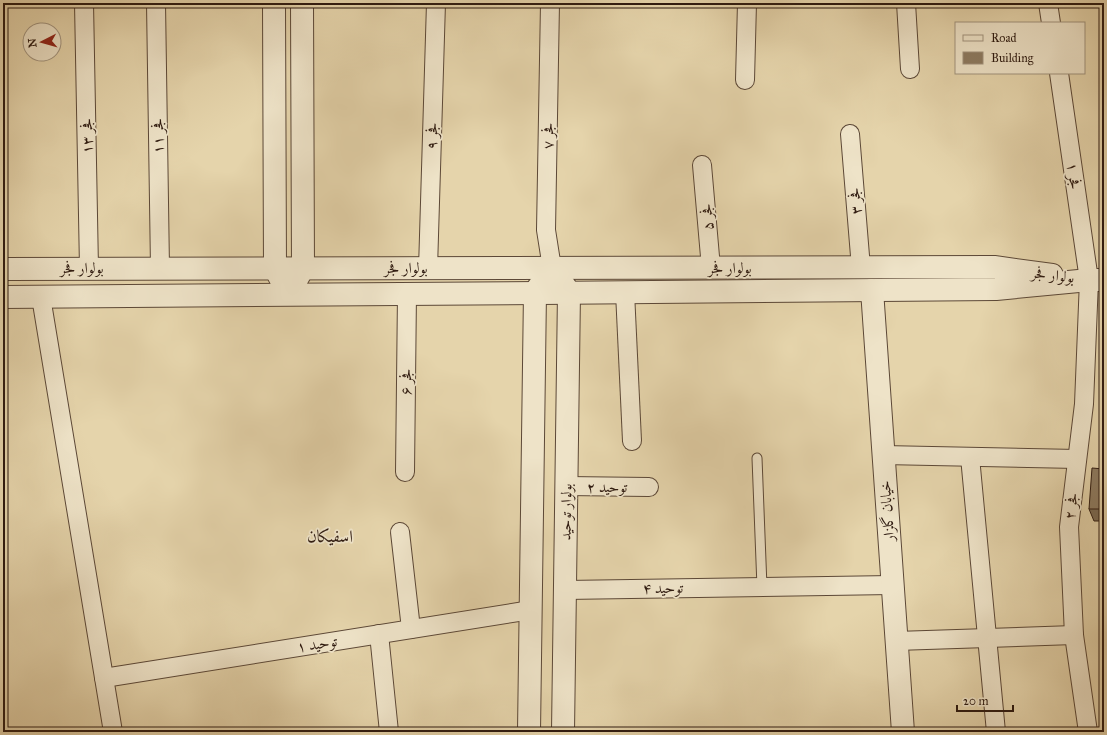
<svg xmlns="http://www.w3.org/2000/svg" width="1107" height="735" viewBox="0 0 1107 735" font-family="'IM FELL Great Primer',Amiri,serif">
	<rect width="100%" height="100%" fill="#e5d4ab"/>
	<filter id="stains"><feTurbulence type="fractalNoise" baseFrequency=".005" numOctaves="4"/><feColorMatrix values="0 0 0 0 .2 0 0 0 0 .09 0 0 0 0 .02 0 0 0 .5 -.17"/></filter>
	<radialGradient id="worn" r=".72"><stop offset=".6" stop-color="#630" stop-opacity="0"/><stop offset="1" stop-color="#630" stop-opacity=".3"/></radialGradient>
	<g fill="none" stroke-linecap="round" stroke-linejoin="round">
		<defs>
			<path id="service" d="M 757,458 L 762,587"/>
			<g id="minor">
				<path d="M 84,3 L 89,268"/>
				<path d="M 156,3 L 160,268"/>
				<path d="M 550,3 L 546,230 L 552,268"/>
				<path d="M 906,3 L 910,69"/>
				<path d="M 1048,3 L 1051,23"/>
				<path d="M 1059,73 L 1089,280 L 1084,404 L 1069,527 L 1074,635 L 1088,732"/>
				<path d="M 745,80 L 747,3"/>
				<path d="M 850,134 L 861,268"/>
				<path d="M 702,165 L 711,268"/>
				<path d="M 428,269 L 436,3"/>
				<path d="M 625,292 L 632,441"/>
				<path d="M 41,297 L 113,732"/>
				<path d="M 883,455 L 1077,459"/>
				<path d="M 970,457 L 996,732"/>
				<path d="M 405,472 L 407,293"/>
				<path d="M 566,486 L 649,487"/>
				<path d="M 400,532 L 411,629"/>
				<path d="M 565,590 L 892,585"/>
				<path d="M 379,634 L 389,732"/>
				<path d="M 896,641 L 1074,635"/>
				<path d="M 104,678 L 531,610"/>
			</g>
			<g id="tertiary">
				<path d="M 274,3 L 275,268 L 281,280"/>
				<path d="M 3,269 L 994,267 L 1052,275"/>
				<path d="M 296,281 L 303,268 L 302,3"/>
				<path d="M 872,290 L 903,732"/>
				<path d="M 3,297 C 334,296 665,291 996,289 L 1089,280 L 1104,280"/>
				<path d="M 529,732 L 535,292 L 552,268 L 569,292 L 563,732"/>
			</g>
		</defs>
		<use href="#service" stroke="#5c4837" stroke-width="11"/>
		<use href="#minor" stroke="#5c4837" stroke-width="20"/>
		<use href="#tertiary" stroke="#5c4837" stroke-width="24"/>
		<use href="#service" stroke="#eee3c8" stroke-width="9"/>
		<use href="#minor" stroke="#eee3c8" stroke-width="18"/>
		<use href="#tertiary" stroke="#eee3c8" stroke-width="22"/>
	</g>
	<path fill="#796a53" stroke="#2e1a10" d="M 1104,469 L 1104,521 L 1094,521 L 1089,509 Z"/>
	<path fill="#8d7b61" stroke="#2e1a10" d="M 1092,468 L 1104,469 L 1104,509 L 1089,509 Z"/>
	<g text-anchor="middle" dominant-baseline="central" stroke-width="3.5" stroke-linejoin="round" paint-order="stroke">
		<g font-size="15" fill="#2e1a10" stroke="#eee3c8">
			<text transform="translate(87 136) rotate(-91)">فجر ۱۳</text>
			<text transform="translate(158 136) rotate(-91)">فجر ۱۱</text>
			<text transform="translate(432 136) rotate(-88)">فجر ۹</text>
			<text transform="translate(548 136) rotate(-89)">فجر ۷</text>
			<text transform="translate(1074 176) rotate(82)">فجر ۱</text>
			<text transform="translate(855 201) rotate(-95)">فجر ۳</text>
			<text transform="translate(707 217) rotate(-95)">فجر ۵</text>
			<text x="82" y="268">بولوار فجر</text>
			<text x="406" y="268">بولوار فجر</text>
			<text x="730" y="268">بولوار فجر</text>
			<text transform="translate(1053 275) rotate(7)">بولوار فجر</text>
			<text transform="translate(406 382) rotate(-89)">فجر ۶</text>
			<text x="607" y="487">توحید ۲</text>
			<text transform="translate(1071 506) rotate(-83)">فجر ۲</text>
			<text transform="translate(887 511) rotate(-94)">خیابان گلزار</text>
			<text transform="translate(566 512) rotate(-89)">بولوار توحید</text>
			<text transform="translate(663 588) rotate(-1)">توحید ۴</text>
			<text transform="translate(317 644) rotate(-9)">توحید ۱</text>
		</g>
		<g font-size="17" fill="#2e1a10" stroke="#eee3c8">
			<text x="330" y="536">اسفیکان</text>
		</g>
	</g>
	<rect width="1107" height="735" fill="none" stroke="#e5d4ab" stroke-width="16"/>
	<rect x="4" y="4" width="1099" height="727" fill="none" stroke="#2e1a10" stroke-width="2"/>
	<rect x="8" y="8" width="1091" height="719" fill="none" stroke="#2e1a10"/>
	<rect x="955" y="22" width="130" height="52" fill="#eee3c8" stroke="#a1937e"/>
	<rect x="963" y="35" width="20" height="6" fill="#eee3c8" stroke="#a1937e"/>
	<text x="991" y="42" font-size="12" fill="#2e1a10">Road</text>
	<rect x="963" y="52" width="20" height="12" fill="#8d7b61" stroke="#a1937e"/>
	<text x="991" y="62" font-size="12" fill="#2e1a10">Building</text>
	<g transform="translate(42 42) rotate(264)"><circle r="19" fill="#eee3c8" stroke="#a1937e"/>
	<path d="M0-3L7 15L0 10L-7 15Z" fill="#8f2418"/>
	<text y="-6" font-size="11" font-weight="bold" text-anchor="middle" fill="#2e1a10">N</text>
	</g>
	<path d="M957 705v6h56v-6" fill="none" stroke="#2e1a10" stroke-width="2"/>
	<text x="963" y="705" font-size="12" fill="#2e1a10" stroke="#eee3c8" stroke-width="3" paint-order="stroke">20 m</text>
	<rect width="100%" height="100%" filter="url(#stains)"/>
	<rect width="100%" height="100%" fill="url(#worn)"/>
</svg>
